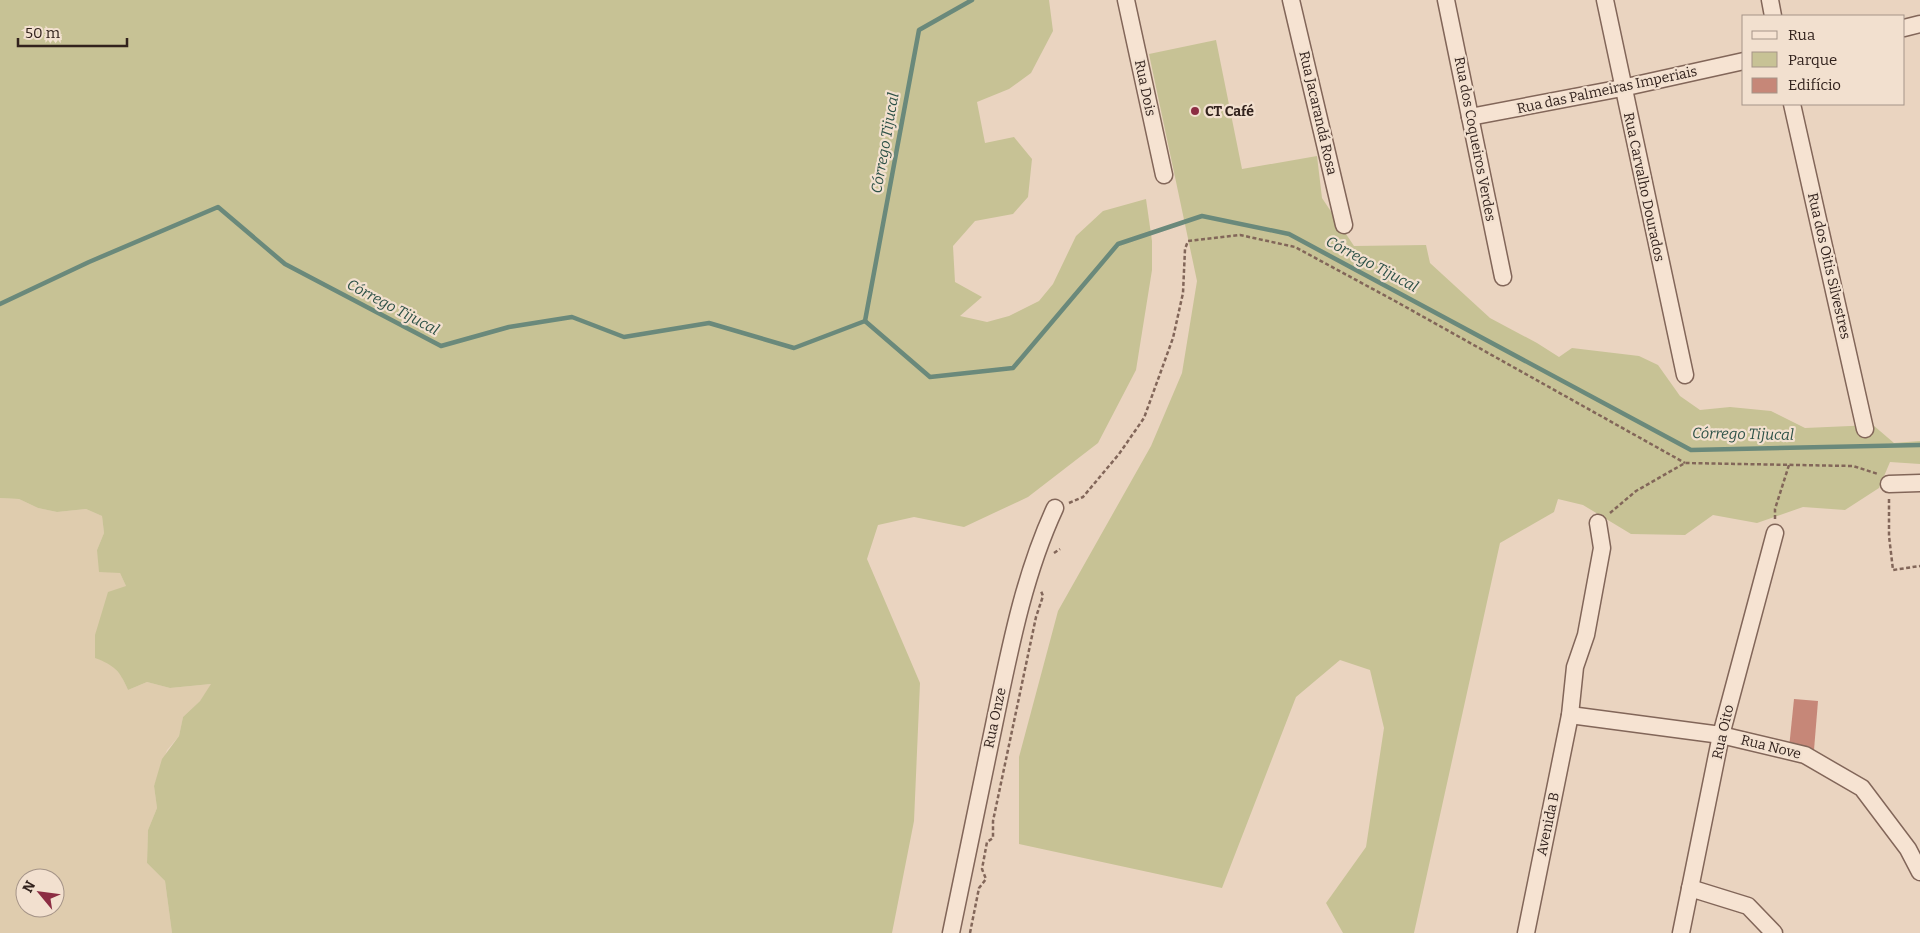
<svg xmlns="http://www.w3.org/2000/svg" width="1920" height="933" viewBox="0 0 1920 933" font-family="Bitter,serif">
	<rect width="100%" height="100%" fill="#ead4c0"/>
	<path fill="#dfccae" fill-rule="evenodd" d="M 0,498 L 19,499 L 38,508 L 57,512 L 86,509 L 102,516 L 104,533 L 97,550 L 120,573 L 126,586 L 111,664 L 122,677 L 128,690 L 147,682 L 170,688 L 212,684 L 200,701 L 183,717 L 179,736 L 167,750 L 154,786 L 157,808 L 148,830 L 147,863 L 165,881 L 172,933 L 0,933 ZM 25,878 L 55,878 L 55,908 L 25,908 Z"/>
	<g fill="#c7c295">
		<path d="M 0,0 L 1049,0 L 1053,31 L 1031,73 L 1009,89 L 977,102 L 985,143 L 1014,137 L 1032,159 L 1028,197 L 1013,214 L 975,221 L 953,246 L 955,282 L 982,297 L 960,316 L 987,322 L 1009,316 L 1039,301 L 1053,284 L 1076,236 L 1103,211 L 1146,199 L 1152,241 L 1152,270 L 1136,370 L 1098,443 L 1028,497 L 964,527 L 914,517 L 878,525 L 867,559 L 920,683 L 914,821 L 892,933 L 172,933 L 165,881 L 147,863 L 148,830 L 157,808 L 154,786 L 162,759 L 179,736 L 183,717 L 200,701 L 211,684 L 170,688 L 147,682 L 128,690 C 120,671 114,665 95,658 L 95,635 L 108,592 L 126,586 L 120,573 L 99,572 L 97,550 L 104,533 L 102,516 L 86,509 L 57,512 L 38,508 L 19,499 L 0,498 Z"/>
		<path d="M 1216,40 L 1242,169 L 1317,156 L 1322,198 L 1354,246 L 1426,245 L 1430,263 L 1490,318 L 1537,343 L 1559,357 L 1572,348 L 1639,356 L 1658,365 L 1680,396 L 1700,410 L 1730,407 L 1771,411 L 1805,428 L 1873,425 L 1894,443 L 1920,441 L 1920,464 L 1890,462 L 1879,488 L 1845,510 L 1803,507 L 1757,523 L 1713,515 L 1685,535 L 1631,534 L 1583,505 L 1558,499 L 1554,512 L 1500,543 L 1414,933 L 1343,933 L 1326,903 L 1366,847 L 1384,728 L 1370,670 L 1340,660 L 1296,697 L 1222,888 L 1019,844 L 1019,757 L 1058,611 L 1151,446 L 1182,373 L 1197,281 L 1149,54 Z"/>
	</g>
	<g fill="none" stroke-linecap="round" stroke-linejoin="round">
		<g stroke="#6a897b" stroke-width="4.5">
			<path d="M 0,304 L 89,262 L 218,207 L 285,264 L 441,346 L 509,327 L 572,317 L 624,337 L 709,323 L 794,348 L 865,321 L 930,377 L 1013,368 L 1118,244 L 1202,216 L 1289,234 L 1691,450 L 1920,445"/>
			<path d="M 865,321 L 919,30 L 972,0"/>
		</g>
	</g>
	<path fill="#c68778" d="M 1794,699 L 1818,701 L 1814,750 L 1789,748 Z"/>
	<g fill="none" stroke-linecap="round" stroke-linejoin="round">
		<defs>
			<g id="minor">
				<path d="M 1126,0 L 1164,175"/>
				<path d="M 1291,0 L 1344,225"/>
				<path d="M 1446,0 L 1503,277"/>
				<path d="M 1605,0 L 1685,375"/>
				<path d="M 1770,0 L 1773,16"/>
				<path d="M 1904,28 L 1920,24"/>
				<path d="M 1792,104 L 1865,429"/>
				<path d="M 1470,117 L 1622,88 L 1744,61"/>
				<path d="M 1889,484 L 1920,483"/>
				<path d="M 1570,715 L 1721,735 L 1805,755 L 1862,788 L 1908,849 L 1920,872"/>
				<path d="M 1690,888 L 1748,906 L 1774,933"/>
				<path d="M 951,933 C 966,862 980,791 995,720 C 1010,648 1024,575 1055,508"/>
				<path d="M 1526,933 L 1570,715 L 1575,667 L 1586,635 L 1602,548 L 1598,523"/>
				<path d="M 1681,933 L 1721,735 L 1775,533"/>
			</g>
		</defs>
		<use href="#minor" stroke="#826659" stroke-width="19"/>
		<g stroke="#826659" stroke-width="2.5" stroke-dasharray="4 2.5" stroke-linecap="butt">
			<path d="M 1889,499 L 1889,536 L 1893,570 L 1920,566"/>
			<path d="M 1069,503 L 1083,497 L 1119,454 L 1144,418 L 1173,338 L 1183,293 L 1185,249 L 1188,241 L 1240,235 L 1295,247 L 1395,301 L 1685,463"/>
			<path d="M 1610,513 L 1636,491 L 1685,463 L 1853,466 L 1878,474"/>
			<path d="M 1775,519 L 1775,509 L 1789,465"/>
			<path d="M 1054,553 L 1060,549"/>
			<path d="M 970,933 L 979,888 L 986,879 L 982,869 L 987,842 L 993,838 L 993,821 L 1036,617 L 1043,596 L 1041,591"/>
		</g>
		<use href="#minor" stroke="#f6e3d2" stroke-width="16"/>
	</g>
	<circle fill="#8c2d43" stroke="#f2e0cf" stroke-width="2" cx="1195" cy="111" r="5"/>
	<g text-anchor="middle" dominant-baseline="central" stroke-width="4.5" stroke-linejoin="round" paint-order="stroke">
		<g font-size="14" fill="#32221d" stroke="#f2e0cf">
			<text transform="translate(1145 88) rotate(78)">Rua Dois</text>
			<text transform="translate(1607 90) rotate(-12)">Rua das Palmeiras Imperiais</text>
			<text transform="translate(1318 113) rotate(77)">Rua Jacarandá Rosa</text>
			<text transform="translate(1475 139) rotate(79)">Rua dos Coqueiros Verdes</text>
			<text transform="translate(1644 187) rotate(78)">Rua Carvalho Dourados</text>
			<text transform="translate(1829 266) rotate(77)">Rua dos Oitis Silvestres</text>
			<text transform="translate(995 718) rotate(-78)">Rua Onze</text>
			<text transform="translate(1723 732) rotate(-77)">Rua Oito</text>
			<text transform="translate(1771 747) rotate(14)">Rua Nove</text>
			<text transform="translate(1548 824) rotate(-78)">Avenida B</text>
		</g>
		<g font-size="14" font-weight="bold" fill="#32221d" stroke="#f2e0cf" text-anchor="start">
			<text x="1205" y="111">CT Café</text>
		</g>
		<g font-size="15" font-style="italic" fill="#2d5147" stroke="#f2e0cf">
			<text transform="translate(885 143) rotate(-80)">Córrego Tijucal</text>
			<text transform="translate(1372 264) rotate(28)">Córrego Tijucal</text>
			<text transform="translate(393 307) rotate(28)">Córrego Tijucal</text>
			<text transform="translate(1743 434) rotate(1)">Córrego Tijucal</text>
		</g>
	</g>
	<rect x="1742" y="15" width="162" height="90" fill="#f2e0cf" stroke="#a59488"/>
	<rect x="1752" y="31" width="25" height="8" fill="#f6e3d2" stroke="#a59488"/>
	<text x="1788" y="40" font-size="15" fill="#32221d">Rua</text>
	<rect x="1752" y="52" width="25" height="15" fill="#c7c295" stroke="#a59488"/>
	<text x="1788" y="65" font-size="15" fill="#32221d">Parque</text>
	<rect x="1752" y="78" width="25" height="15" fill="#c68778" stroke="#a59488"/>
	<text x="1788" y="90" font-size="15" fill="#32221d">Edifício</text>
	<g transform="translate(40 893) rotate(299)"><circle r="24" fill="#f2e0cf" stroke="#a59488"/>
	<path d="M0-4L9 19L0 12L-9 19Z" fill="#8c2d43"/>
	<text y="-8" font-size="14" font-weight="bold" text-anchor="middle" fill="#32221d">N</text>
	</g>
	<path d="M18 38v8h109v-8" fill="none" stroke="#32221d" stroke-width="2.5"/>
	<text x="25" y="38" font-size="15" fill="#32221d" stroke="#f2e0cf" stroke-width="4" paint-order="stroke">50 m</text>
</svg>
